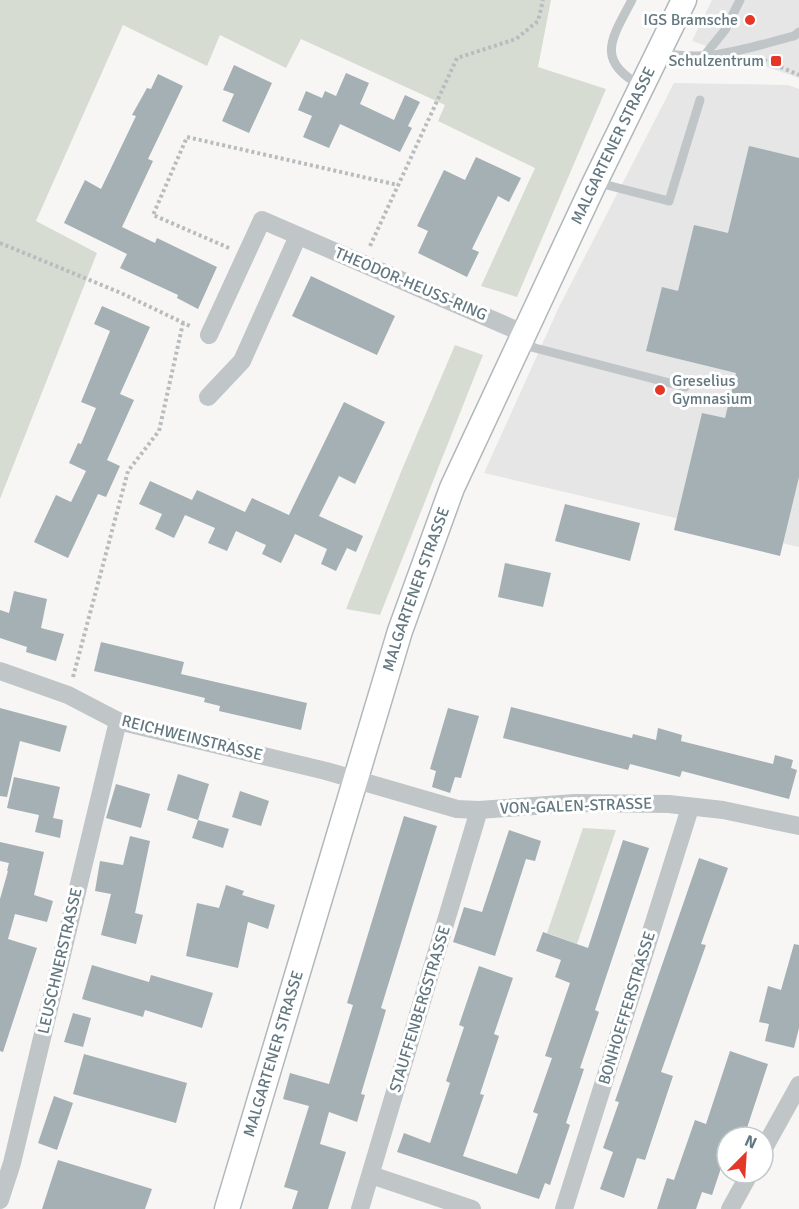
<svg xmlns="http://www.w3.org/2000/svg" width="799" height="1209" viewBox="0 0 799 1209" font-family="Signika,sans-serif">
	<rect width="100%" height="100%" fill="#f7f6f4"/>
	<g fill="#e5e6e5">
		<path d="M 712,0 L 799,0 L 799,78 L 692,41 Z"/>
		<path d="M 674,83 L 788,85 L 799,89 L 799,547 L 484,473 L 559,307 Z"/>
	</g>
	<g fill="#d7dcd3">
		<path d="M 0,0 L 551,0 L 538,67 L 606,89 L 517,297 L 481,286 L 535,168 L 438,121 L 445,105 L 301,39 L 286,68 L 220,35 L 207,66 L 123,25 L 36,221 L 97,253 L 0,499 Z"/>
		<path d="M 455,345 L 483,355 L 380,615 L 346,609 L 403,467 Z"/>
		<path d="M 583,828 L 616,830 L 577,944 L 547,933 Z"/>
	</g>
	<g fill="#a4b0b3">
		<path d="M 234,65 L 272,83 L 249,133 L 222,121 L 234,94 L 223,90 Z"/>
		<path d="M 346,73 L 369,83 L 360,104 L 394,120 L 405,95 L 420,102 L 408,126 L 412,128 L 400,152 L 340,124 L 329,148 L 303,137 L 312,116 L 298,110 L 306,91 L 322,98 L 325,91 L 336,96 Z"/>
		<path d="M 158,74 L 183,86 L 148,159 L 153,161 L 122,227 L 155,243 L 157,238 L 217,267 L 198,309 L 177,298 L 178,295 L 120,268 L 127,254 L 64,223 L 85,180 L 101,189 L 136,116 L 132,115 L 147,88 L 151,89 Z"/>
		<path d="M 749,146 L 799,158 L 799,477 L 780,556 L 674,530 L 702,413 L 725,418 L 736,373 L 646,351 L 662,287 L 678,291 L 694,225 L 728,233 Z"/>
		<path d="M 476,157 L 521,178 L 509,202 L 498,196 L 472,249 L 479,252 L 467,277 L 418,253 L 428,231 L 417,226 L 444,170 L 465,180 Z"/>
		<path d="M 311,276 L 395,316 L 377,355 L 292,316 Z"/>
		<path d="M 102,306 L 150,327 L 120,394 L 134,400 L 107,460 L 120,466 L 106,497 L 98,494 L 68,558 L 34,542 L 56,495 L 71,502 L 86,471 L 69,463 L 78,443 L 81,444 L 96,408 L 81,402 L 110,331 L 94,324 Z"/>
		<path d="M 344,402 L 385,422 L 355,484 L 339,476 L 319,516 L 363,536 L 356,552 L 347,548 L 336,571 L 321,564 L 327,549 L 295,534 L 281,563 L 262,554 L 266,545 L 236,531 L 227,551 L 208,543 L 215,528 L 185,515 L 174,538 L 155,529 L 162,514 L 139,504 L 150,481 L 192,500 L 197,490 L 245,512 L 252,498 L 289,515 Z"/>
		<path d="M 565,504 L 640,523 L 630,561 L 555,541 Z"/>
		<path d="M 505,563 L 551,573 L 543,607 L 498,597 Z"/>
		<path d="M 14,591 L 47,599 L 41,628 L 64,634 L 56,661 L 26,652 L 27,647 L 0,638 L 0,610 L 9,613 Z"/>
		<path d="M 101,642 L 184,662 L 181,674 L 307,703 L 301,730 L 219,711 L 220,706 L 204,702 L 205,698 L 94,671 Z"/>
		<path d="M 511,707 L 632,738 L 633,734 L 656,740 L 658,728 L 682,735 L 681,741 L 773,764 L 775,755 L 793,760 L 791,768 L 797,770 L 789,799 L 682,771 L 680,777 L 630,764 L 628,770 L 503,738 Z"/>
		<path d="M 0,708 L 67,726 L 60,752 L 20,741 L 7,797 L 0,796 Z"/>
		<path d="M 448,708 L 479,716 L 461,778 L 455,777 L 450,793 L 432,787 L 436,771 L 430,769 Z"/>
		<path d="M 178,774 L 209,784 L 198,820 L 167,810 Z"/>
		<path d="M 14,777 L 60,787 L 53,818 L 63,820 L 60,838 L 35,832 L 39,815 L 7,808 Z"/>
		<path d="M 116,784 L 150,794 L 141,828 L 106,818 Z"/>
		<path d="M 240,791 L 269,801 L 261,826 L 232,817 Z"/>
		<path d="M 404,816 L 437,826 L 381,1008 L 386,1010 L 361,1094 L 365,1095 L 357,1122 L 329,1112 L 320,1144 L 346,1152 L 328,1209 L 292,1209 L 298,1191 L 284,1187 L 309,1106 L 283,1099 L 290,1073 L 329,1084 L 353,1005 L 347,1003 Z"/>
		<path d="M 198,820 L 229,829 L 223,848 L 192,838 Z"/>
		<path d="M 509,830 L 541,841 L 535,861 L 526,859 L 495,956 L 453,942 L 464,907 L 482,912 Z"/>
		<path d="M 130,836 L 150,841 L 135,913 L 143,915 L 136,944 L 101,935 L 111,894 L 95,891 L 100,861 L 123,865 Z"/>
		<path d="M 623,840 L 649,848 L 595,1010 L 599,1012 L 580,1068 L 584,1069 L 566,1123 L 570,1125 L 550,1185 L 545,1183 L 539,1199 L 397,1152 L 404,1133 L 430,1143 L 450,1083 L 446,1081 L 464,1027 L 459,1025 L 479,966 L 513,978 L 494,1034 L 499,1036 L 480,1094 L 484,1095 L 463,1156 L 517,1174 L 538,1114 L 533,1112 L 552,1058 L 545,1056 L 570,983 L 555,977 L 561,960 L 536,951 L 543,932 L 588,948 Z"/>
		<path d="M 0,842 L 44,852 L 34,895 L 53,901 L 47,922 L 15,914 L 8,939 L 37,948 L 3,1052 L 0,1051 L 0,899 L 8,871 L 7,871 L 9,863 L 0,861 Z"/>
		<path d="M 699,858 L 728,868 L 701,944 L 706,945 L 661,1072 L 673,1076 L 645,1160 L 637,1158 L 624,1198 L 600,1189 L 613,1152 L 603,1148 L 619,1102 L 615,1101 Z"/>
		<path d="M 226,885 L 244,891 L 242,895 L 275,905 L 268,929 L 248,922 L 238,968 L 186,956 L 197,903 L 219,908 Z"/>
		<path d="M 794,944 L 799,945 L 799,1028 L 794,1048 L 765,1041 L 769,1024 L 759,1022 L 768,986 L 781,990 Z"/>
		<path d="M 92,965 L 149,982 L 151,975 L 213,993 L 202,1028 L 145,1010 L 143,1017 L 82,999 Z"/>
		<path d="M 73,1013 L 91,1018 L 83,1047 L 64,1042 Z"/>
		<path d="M 730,1051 L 768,1064 L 744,1137 L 727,1137 L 727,1150 L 712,1195 L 702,1192 L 696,1209 L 657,1209 L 667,1178 L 674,1180 L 695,1120 L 706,1124 Z"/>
		<path d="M 84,1054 L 187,1083 L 176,1123 L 73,1094 Z"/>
		<path d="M 54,1096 L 73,1103 L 57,1150 L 38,1143 Z"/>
		<path d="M 58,1160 L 152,1189 L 145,1209 L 42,1209 Z"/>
	</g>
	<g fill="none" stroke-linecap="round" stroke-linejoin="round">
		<defs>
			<g id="secondary">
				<path id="s1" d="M 227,1209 L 400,631 L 452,488 L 595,182 L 684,0"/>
			</g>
		</defs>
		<use href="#secondary" stroke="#b0b8bb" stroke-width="27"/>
		<g stroke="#b8bcbe" stroke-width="4" stroke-dasharray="3 3" stroke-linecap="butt">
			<path d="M 764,60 L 799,75"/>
			<path d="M 0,243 L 121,293 L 192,327"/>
			<path d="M 370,246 L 457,58 L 516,39 L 538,21 L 543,0"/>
			<path d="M 229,248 L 153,215 L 187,137 L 398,185"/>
			<path d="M 73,677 L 128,471 L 159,431 L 183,323"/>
		</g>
		<g stroke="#c0c5c8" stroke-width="9">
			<path d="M 632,0 C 612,38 594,61 642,86"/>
			<path d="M 659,51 C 704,65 750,47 794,36 L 799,32"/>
			<path d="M 704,56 L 725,30 L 740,0"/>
			<path d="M 595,182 L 669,201 L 700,100"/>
			<path d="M 522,343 L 535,348 L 685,387"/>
		</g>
		<g stroke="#c0c5c8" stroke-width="18">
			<path d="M 209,335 L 262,220 L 523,333"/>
			<path d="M 208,397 L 242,361 L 298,236"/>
			<path d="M 0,671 L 68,695 L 118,721 L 326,771 L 457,809 L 479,810 L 575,803 L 669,804 L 723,810 L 799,826"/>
			<path d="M 763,1150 L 799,1085"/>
			<path d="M 371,1175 L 472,1209"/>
			<path d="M 0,1200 L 12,1163 L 118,721"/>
			<path d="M 360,1209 L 479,810"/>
			<path d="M 564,1209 L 690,808"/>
			<path d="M 730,1209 L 750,1173"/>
		</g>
		<use href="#secondary" stroke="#fff" stroke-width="24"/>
	</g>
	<g fill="#e43727" stroke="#fff" stroke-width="2">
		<circle cx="750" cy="20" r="6"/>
		<rect x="770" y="55" width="12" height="12" rx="3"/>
		<circle cx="660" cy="390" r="6"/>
	</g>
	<g text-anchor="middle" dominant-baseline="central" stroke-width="6" stroke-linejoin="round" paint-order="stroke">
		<g font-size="16" fill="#62777f" stroke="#fff" text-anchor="end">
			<text x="738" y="20">IGS Bramsche</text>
			<text x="764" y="61">Schulzentrum</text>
			<text x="672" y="381" text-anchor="start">Greselius<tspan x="672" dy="18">Gymnasium</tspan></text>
		</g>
		<g font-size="16" fill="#62777f" stroke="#fff">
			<text stroke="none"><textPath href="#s1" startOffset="1134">MALGARTENER STRASSE</textPath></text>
			<text transform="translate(411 284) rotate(23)">THEODOR-HEUSS-RING</text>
			<text stroke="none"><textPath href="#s1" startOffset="648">MALGARTENER STRASSE</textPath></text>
			<text transform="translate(192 738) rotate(14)">REICHWEINSTRASSE</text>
			<text transform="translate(576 806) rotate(-2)">VON-GALEN-STRASSE</text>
			<text transform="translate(60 961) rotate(-77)">LEUSCHNERSTRASSE</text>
			<text transform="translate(627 1008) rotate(-73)">BONHOEFFERSTRASSE</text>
			<text transform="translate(420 1009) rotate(-73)">STAUFFENBERGSTRASSE</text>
			<text stroke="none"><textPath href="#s1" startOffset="162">MALGARTENER STRASSE</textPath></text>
		</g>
	</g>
	<g transform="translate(745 1155) rotate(24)"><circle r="28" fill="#ffffff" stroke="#c0c9cc" stroke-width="1.5"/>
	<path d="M0-4.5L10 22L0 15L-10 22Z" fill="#e43727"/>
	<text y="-9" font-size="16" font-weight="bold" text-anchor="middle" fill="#62777f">N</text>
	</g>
</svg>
